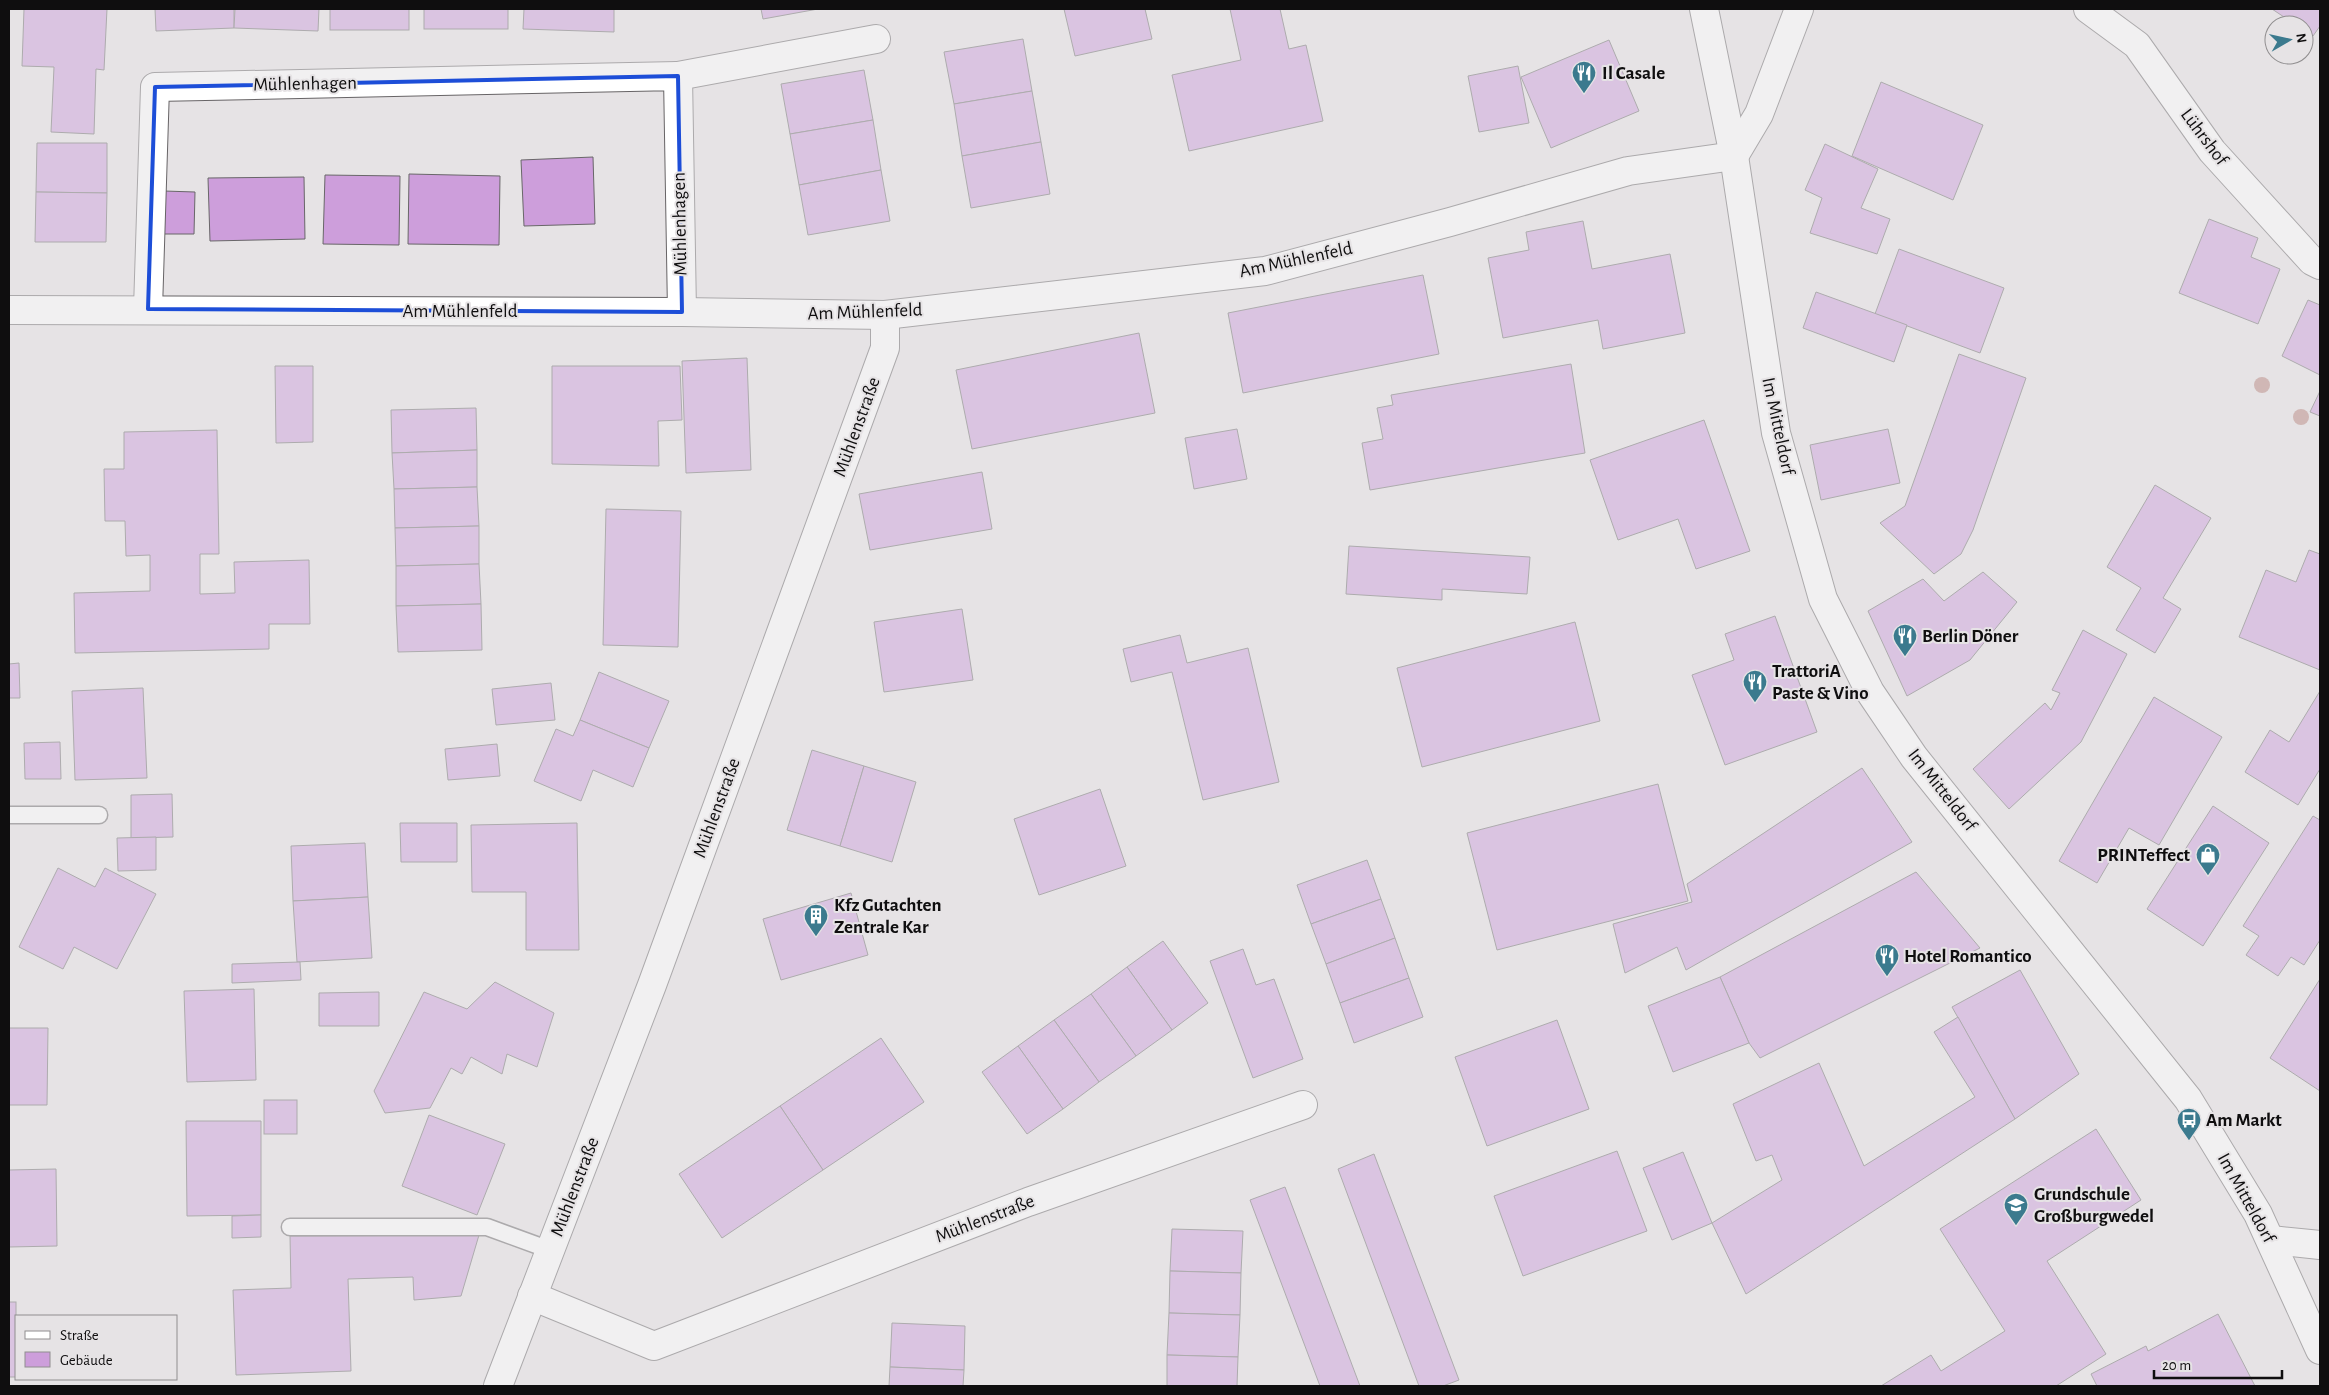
<svg xmlns="http://www.w3.org/2000/svg" width="2329" height="1395" viewBox="0 0 2329 1395" font-family="'Alegreya Sans',sans-serif">
	<rect width="100%" height="100%" fill="#e6e3e5"/>
	<g fill="#cd9edb" stroke="#696769">
		<path d="M 24,9 L 107,9 L 104,70 L 96,69 L 94,134 L 51,132 L 54,67 L 22,66 Z"/>
		<path d="M 155,9 L 234,9 L 234,28 L 156,31 Z"/>
		<path d="M 235,9 L 319,9 L 318,31 L 234,28 Z"/>
		<rect x="330" y="9" width="79" height="21"/>
		<rect x="424" y="9" width="84" height="20"/>
		<path d="M 524,9 L 614,9 L 614,32 L 523,29 Z"/>
		<path d="M 761,9 L 818,9 L 763,19 Z"/>
		<path d="M 1064,9 L 1145,9 L 1152,39 L 1075,56 Z"/>
		<path d="M 1230,9 L 1280,9 L 1289,49 L 1306,45 L 1323,121 L 1189,151 L 1172,75 L 1241,60 Z"/>
		<path d="M 2272,9 L 2320,9 L 2320,26 L 2313,36 L 2304,30 L 2304,25 L 2296,25 Z"/>
		<path d="M 1023,39 L 1032,91 L 954,104 L 944,52 Z"/>
		<path d="M 1609,40 L 1639,111 L 1551,148 L 1521,77 Z"/>
		<path d="M 1518,66 L 1529,123 L 1479,132 L 1468,76 Z"/>
		<path d="M 864,70 L 873,120 L 790,134 L 781,84 Z"/>
		<path d="M 1881,82 L 1983,125 L 1953,200 L 1852,156 Z"/>
		<path d="M 1032,91 L 1041,142 L 962,156 L 954,104 Z"/>
		<path d="M 873,120 L 881,170 L 799,185 L 790,134 Z"/>
		<path d="M 1041,142 L 1050,194 L 971,208 L 962,156 Z"/>
		<path d="M 37,143 L 107,143 L 107,193 L 36,192 Z"/>
		<path d="M 1825,144 L 1878,169 L 1861,208 L 1890,219 L 1877,254 L 1810,233 L 1822,198 L 1805,190 Z"/>
		<path d="M 593,157 L 595,224 L 524,226 L 521,160 Z"/>
		<path d="M 881,170 L 890,221 L 808,235 L 799,185 Z"/>
		<path d="M 409,174 L 500,176 L 499,245 L 408,244 Z"/>
		<path d="M 325,175 L 400,176 L 399,245 L 323,244 Z"/>
		<path d="M 304,177 L 305,239 L 210,241 L 208,178 Z"/>
		<path d="M 164,191 L 195,192 L 194,234 L 163,234 Z"/>
		<path d="M 36,192 L 107,193 L 106,242 L 35,242 Z"/>
		<path d="M 2209,219 L 2258,238 L 2251,257 L 2280,269 L 2258,324 L 2179,293 Z"/>
		<path d="M 1583,221 L 1592,269 L 1670,254 L 1685,333 L 1603,349 L 1598,320 L 1503,338 L 1488,258 L 1529,250 L 1526,232 Z"/>
		<path d="M 1899,249 L 2004,288 L 1980,353 L 1875,314 Z"/>
		<path d="M 1423,275 L 1439,354 L 1243,393 L 1228,313 Z"/>
		<path d="M 1816,292 L 1907,325 L 1894,362 L 1803,328 Z"/>
		<path d="M 2308,300 L 2320,305 L 2320,375 L 2282,356 Z"/>
		<path d="M 1139,333 L 1155,413 L 972,449 L 956,370 Z"/>
		<path d="M 1959,354 L 2026,378 L 1973,530 L 1961,554 L 1934,574 L 1880,523 L 1905,506 Z"/>
		<path d="M 747,358 L 751,470 L 686,473 L 682,361 Z"/>
		<path d="M 1571,364 L 1585,453 L 1370,490 L 1362,443 L 1383,439 L 1377,408 L 1393,405 L 1391,395 Z"/>
		<path d="M 275,366 L 313,366 L 313,442 L 276,443 Z"/>
		<path d="M 552,366 L 680,366 L 682,420 L 658,421 L 659,466 L 552,464 Z"/>
		<path d="M 2320,391 L 2320,416 L 2310,412 Z"/>
		<path d="M 476,408 L 477,450 L 392,453 L 391,410 Z"/>
		<path d="M 1704,420 L 1750,551 L 1696,569 L 1678,519 L 1618,540 L 1590,460 Z"/>
		<path d="M 1237,429 L 1247,479 L 1194,489 L 1185,438 Z"/>
		<path d="M 1888,429 L 1900,483 L 1821,500 L 1810,445 Z"/>
		<path d="M 217,430 L 219,554 L 200,554 L 200,594 L 235,593 L 234,562 L 309,560 L 310,624 L 269,624 L 269,649 L 75,653 L 74,593 L 150,591 L 150,555 L 126,556 L 125,521 L 105,521 L 104,469 L 124,469 L 124,432 Z"/>
		<path d="M 477,450 L 477,487 L 394,489 L 392,453 Z"/>
		<path d="M 982,472 L 992,529 L 870,550 L 859,494 Z"/>
		<path d="M 2155,485 L 2211,518 L 2163,598 L 2181,609 L 2155,653 L 2116,630 L 2141,588 L 2107,567 Z"/>
		<path d="M 477,487 L 479,526 L 395,528 L 394,489 Z"/>
		<path d="M 606,509 L 681,511 L 678,647 L 603,645 Z"/>
		<path d="M 479,526 L 479,564 L 396,566 L 395,528 Z"/>
		<path d="M 1349,546 L 1530,557 L 1527,594 L 1442,589 L 1442,600 L 1346,594 Z"/>
		<path d="M 2309,550 L 2320,554 L 2320,670 L 2239,637 L 2266,570 L 2296,582 Z"/>
		<path d="M 479,564 L 481,604 L 396,606 L 396,566 Z"/>
		<path d="M 1983,572 L 2017,602 L 1970,660 L 1907,696 L 1868,611 L 1923,579 L 1944,601 Z"/>
		<path d="M 481,604 L 482,650 L 398,652 L 396,606 Z"/>
		<path d="M 962,609 L 973,680 L 884,692 L 874,622 Z"/>
		<path d="M 1775,616 L 1817,732 L 1725,765 L 1692,675 L 1734,660 L 1725,634 Z"/>
		<path d="M 1575,622 L 1600,721 L 1422,767 L 1397,668 Z"/>
		<path d="M 2083,630 L 2127,654 L 2081,742 L 2009,809 L 1973,769 L 2045,703 L 2051,710 L 2060,693 L 2052,690 Z"/>
		<path d="M 1180,635 L 1187,663 L 1248,648 L 1279,782 L 1203,800 L 1172,672 L 1131,682 L 1123,649 Z"/>
		<path d="M 19,663 L 20,698 L 9,698 L 9,664 Z"/>
		<path d="M 599,672 L 669,701 L 649,748 L 580,720 Z"/>
		<path d="M 551,683 L 555,720 L 496,725 L 492,689 Z"/>
		<path d="M 143,688 L 147,778 L 75,780 L 72,691 Z"/>
		<path d="M 2320,691 L 2320,769 L 2298,805 L 2245,772 L 2270,730 L 2289,742 Z"/>
		<path d="M 2154,697 L 2222,737 L 2159,845 L 2129,828 L 2097,883 L 2059,861 Z"/>
		<path d="M 580,720 L 649,748 L 633,787 L 593,770 L 581,801 L 534,781 L 556,729 L 573,736 Z"/>
		<path d="M 60,742 L 61,779 L 25,779 L 24,743 Z"/>
		<path d="M 497,744 L 500,776 L 448,780 L 445,749 Z"/>
		<path d="M 812,750 L 864,766 L 840,846 L 787,830 Z"/>
		<path d="M 864,766 L 916,782 L 892,862 L 840,846 Z"/>
		<path d="M 1862,768 L 1912,842 L 1686,970 L 1677,947 L 1625,973 L 1613,924 L 1692,902 L 1687,884 Z"/>
		<path d="M 1658,784 L 1688,901 L 1497,950 L 1467,833 Z"/>
		<path d="M 1100,789 L 1126,866 L 1039,895 L 1014,819 Z"/>
		<path d="M 172,794 L 173,837 L 131,838 L 131,795 Z"/>
		<path d="M 2213,806 L 2269,843 L 2203,946 L 2147,909 Z"/>
		<path d="M 2313,816 L 2320,820 L 2320,940 L 2304,965 L 2291,957 L 2278,976 L 2246,955 L 2259,936 L 2243,926 Z"/>
		<path d="M 400,823 L 457,823 L 457,862 L 401,862 Z"/>
		<path d="M 577,823 L 579,950 L 526,950 L 526,892 L 472,892 L 471,825 Z"/>
		<path d="M 156,837 L 156,870 L 118,871 L 117,838 Z"/>
		<path d="M 365,843 L 368,897 L 293,901 L 291,846 Z"/>
		<path d="M 1367,860 L 1381,899 L 1311,924 L 1297,885 Z"/>
		<path d="M 58,868 L 95,887 L 105,868 L 156,894 L 117,969 L 74,947 L 63,969 L 19,947 Z"/>
		<path d="M 1916,872 L 1980,948 L 1760,1058 L 1749,1043 L 1720,977 Z"/>
		<path d="M 851,893 L 868,955 L 781,980 L 763,919 Z"/>
		<path d="M 368,897 L 372,958 L 297,962 L 293,901 Z"/>
		<path d="M 1381,899 L 1395,938 L 1326,964 L 1311,924 Z"/>
		<path d="M 1395,938 L 1409,978 L 1340,1003 L 1326,964 Z"/>
		<path d="M 1163,941 L 1208,1003 L 1172,1030 L 1127,967 Z"/>
		<path d="M 1243,949 L 1256,985 L 1274,979 L 1303,1059 L 1253,1078 L 1210,961 Z"/>
		<path d="M 300,962 L 301,980 L 232,983 L 232,964 Z"/>
		<path d="M 1127,967 L 1172,1030 L 1136,1056 L 1091,994 Z"/>
		<path d="M 2020,970 L 2079,1074 L 2015,1119 L 1952,1007 Z"/>
		<path d="M 1720,977 L 1749,1043 L 1673,1072 L 1648,1006 Z"/>
		<path d="M 1409,978 L 1423,1017 L 1354,1043 L 1340,1003 Z"/>
		<path d="M 2320,979 L 2320,1091 L 2270,1058 Z"/>
		<path d="M 495,982 L 554,1013 L 537,1067 L 507,1054 L 502,1074 L 471,1057 L 462,1074 L 451,1068 L 430,1108 L 385,1113 L 374,1091 L 424,992 L 467,1009 Z"/>
		<path d="M 254,989 L 256,1080 L 187,1082 L 184,991 Z"/>
		<path d="M 379,992 L 379,1026 L 319,1026 L 319,993 Z"/>
		<path d="M 1091,994 L 1136,1056 L 1099,1082 L 1054,1020 Z"/>
		<path d="M 1958,1017 L 2015,1119 L 1746,1294 L 1712,1223 L 1782,1180 L 1772,1155 L 1756,1161 L 1733,1104 L 1819,1063 L 1864,1166 L 1975,1097 L 1934,1032 Z"/>
		<path d="M 1054,1020 L 1099,1082 L 1063,1109 L 1018,1046 Z"/>
		<path d="M 1557,1020 L 1589,1109 L 1487,1146 L 1455,1057 Z"/>
		<path d="M 9,1028 L 48,1028 L 47,1105 L 9,1105 Z"/>
		<path d="M 881,1038 L 924,1102 L 823,1170 L 780,1106 Z"/>
		<path d="M 1018,1046 L 1063,1109 L 1027,1134 L 982,1072 Z"/>
		<rect x="264" y="1100" width="33" height="34"/>
		<path d="M 780,1106 L 823,1170 L 722,1238 L 679,1174 Z"/>
		<path d="M 429,1115 L 505,1144 L 477,1215 L 402,1186 Z"/>
		<path d="M 186,1121 L 261,1121 L 261,1215 L 187,1216 Z"/>
		<path d="M 2096,1129 L 2141,1200 L 2047,1261 L 2106,1354 L 2056,1386 L 1881,1386 L 1931,1355 L 1941,1371 L 2005,1331 L 1940,1229 Z"/>
		<path d="M 1617,1151 L 1647,1231 L 1523,1276 L 1494,1196 Z"/>
		<path d="M 1683,1152 L 1712,1223 L 1672,1240 L 1643,1168 Z"/>
		<path d="M 1374,1154 L 1459,1380 L 1443,1386 L 1419,1386 L 1338,1169 Z"/>
		<path d="M 56,1169 L 57,1246 L 9,1247 L 9,1170 Z"/>
		<path d="M 1285,1187 L 1360,1386 L 1320,1386 L 1250,1200 Z"/>
		<path d="M 261,1215 L 261,1237 L 232,1238 L 232,1216 Z"/>
		<path d="M 1172,1229 L 1243,1231 L 1241,1273 L 1170,1271 Z"/>
		<path d="M 479,1235 L 461,1296 L 414,1300 L 413,1277 L 348,1279 L 351,1371 L 236,1375 L 233,1290 L 291,1288 L 290,1236 Z"/>
		<path d="M 1170,1271 L 1241,1273 L 1240,1315 L 1169,1313 Z"/>
		<rect x="9" y="1302" width="7" height="75"/>
		<path d="M 1169,1313 L 1240,1315 L 1238,1357 L 1167,1355 Z"/>
		<path d="M 2218,1314 L 2255,1386 L 2097,1386 L 2091,1374 L 2146,1346 L 2148,1351 Z"/>
		<path d="M 892,1323 L 965,1326 L 964,1370 L 890,1367 Z"/>
		<path d="M 1167,1355 L 1238,1357 L 1237,1386 L 1167,1386 Z"/>
		<path d="M 890,1367 L 964,1370 L 963,1386 L 889,1386 Z"/>
	</g>
	<g fill="none" stroke-linecap="round" stroke-linejoin="round">
		<defs>
			<g id="service">
				<path d="M 9,815 L 99,815"/>
				<path d="M 290,1227 L 487,1227 L 550,1250"/>
			</g>
			<g id="minor">
				<path d="M 2088,9 L 2137,45 L 2212,151 L 2312,261 L 2320,265"/>
				<path d="M 678,76 L 876,39"/>
				<path d="M 148,309 L 155,87 L 678,76 L 682,312"/>
				<path d="M 9,310 L 682,312 L 885,315 L 1265,271 L 1450,222 L 1628,171 L 1734,156"/>
				<path d="M 2271,1240 L 2320,1245"/>
				<path d="M 532,1296 L 654,1346 L 1028,1202 L 1303,1105"/>
				<path d="M 498,1386 L 652,985 L 885,348 L 885,315"/>
			</g>
			<g id="secondary">
				<path d="M 1704,9 L 1734,156 L 1776,433 L 1823,599 L 1870,692 L 1914,757 L 2188,1099 L 2258,1214 L 2320,1350"/>
				<path d="M 1734,156 L 1759,114 L 1799,9"/>
			</g>
		</defs>
		<use href="#service" stroke="#676466" stroke-width="19"/>
		<use href="#minor" stroke="#676466" stroke-width="30"/>
		<use href="#secondary" stroke="#676466" stroke-width="30"/>
		<use href="#service" stroke="#fff" stroke-width="16"/>
		<use href="#minor" stroke="#fff" stroke-width="28"/>
		<use href="#secondary" stroke="#fff" stroke-width="28"/>
	</g>
	<g fill="#b6817a">
		<circle cx="2262" cy="385" r="8"/>
		<circle cx="2301" cy="417" r="8"/>
	</g>
	<path d="M0 0H2329V1395H0ZM 678,76 L 682,312 L 148,309 L 155,87 Z" fill="#e6e3e5" fill-opacity=".55" fill-rule="evenodd"/>
	<path fill="none" stroke="#1d4ed8" stroke-width="4" stroke-linejoin="round" d="M 678,76 L 682,312 L 148,309 L 155,87 Z"/>
	<defs>
		<symbol id="restaurant-pin" viewBox="-11 -11 22 30"><path d="M0 17L-7.5 6A9.5 9.5 0 1 1 7.5 6Z" fill="#3b7a8e" stroke="#e6e3e5"/><path d="M-5-6h1v4h1v-4h1v4h1v-4h1v5L-1.5 .5V6h-2V.5L-5-1ZM5-6V6H3V1.5H1.5Q1.5-4 5-6Z" fill="#fff"/></symbol>
		<symbol id="shop-pin" viewBox="-11 -11 22 30"><path d="M0 17L-7.5 6A9.5 9.5 0 1 1 7.5 6Z" fill="#3b7a8e" stroke="#e6e3e5"/><path d="M-5-2.5h2.3a2.7 3.5 0 0 1 5.4 0H5L5.5 6h-11ZM-1.5-2.5h3a1.5 2.3 0 0 0-3 0Z" fill="#fff"/></symbol>
		<symbol id="building-pin" viewBox="-11 -11 22 30"><path d="M0 17L-7.5 6A9.5 9.5 0 1 1 7.5 6Z" fill="#3b7a8e" stroke="#e6e3e5"/><path d="M-4-6H4V6H1V3H-1V6H-4ZM-2.5-4.3h1.7v1.8h-1.7ZM.8-4.3h1.7v1.8H.8ZM-2.5-1h1.7V.8h-1.7ZM.8-1h1.7V.8H.8Z" fill="#fff"/></symbol>
		<symbol id="bus-pin" viewBox="-11 -11 22 30"><path d="M0 17L-7.5 6A9.5 9.5 0 1 1 7.5 6Z" fill="#3b7a8e" stroke="#e6e3e5"/><path d="M-5-6H5V4H4V6H2V4H-2V6H-4V4H-5ZM-3.5-4V0h7V-4ZM-3.5 1.2v1.5H-2V1.2ZM2 1.2v1.5H3.5V1.2Z" fill="#fff"/></symbol>
		<symbol id="school-pin" viewBox="-11 -11 22 30"><path d="M0 17L-7.5 6A9.5 9.5 0 1 1 7.5 6Z" fill="#3b7a8e" stroke="#e6e3e5"/><path d="M0-5L7-2L0 1L-7-2ZM-4 1L0 2.5L4 1V4Q0 6-4 4Z" fill="#fff"/></symbol>
	</defs>
	<g fill-rule="evenodd">
		<use href="#restaurant-pin" x="1570" y="59" width="28" height="38"/>
		<use href="#restaurant-pin" x="1891" y="622" width="28" height="38"/>
		<use href="#restaurant-pin" x="1741" y="668" width="28" height="38"/>
		<use href="#shop-pin" x="2194" y="841" width="28" height="38"/>
		<use href="#building-pin" x="802" y="902" width="28" height="38"/>
		<use href="#restaurant-pin" x="1873" y="942" width="28" height="38"/>
		<use href="#bus-pin" x="2175" y="1106" width="28" height="38"/>
		<use href="#school-pin" x="2002" y="1191" width="28" height="38"/>
	</g>
	<g text-anchor="middle" dominant-baseline="central" stroke-width="4" stroke-linejoin="round" paint-order="stroke">
		<g font-size="19" font-weight="bold" fill="#0f0e0f" stroke="#e6e3e5" text-anchor="start">
			<text x="1602" y="73">Il Casale</text>
			<text x="1922" y="636">Berlin Döner</text>
			<text x="1772" y="671">TrattoriA<tspan x="1772" dy="22">Paste &amp; Vino</tspan></text>
			<text x="2190" y="855" text-anchor="end">PRINTeffect</text>
			<text x="834" y="905">Kfz Gutachten<tspan x="834" dy="22">Zentrale Kar</tspan></text>
			<text x="1904" y="956">Hotel Romantico</text>
			<text x="2206" y="1120">Am Markt</text>
			<text x="2034" y="1194">Grundschule<tspan x="2034" dy="22">Großburgwedel</tspan></text>
		</g>
		<g font-size="19" fill="#0f0e0f" stroke="#e6e3e5">
			<text transform="translate(305 84) rotate(-1)">Mühlenhagen</text>
			<text transform="translate(2204 137) rotate(53)">Lührshof</text>
			<text transform="translate(680 224) rotate(-91)">Mühlenhagen</text>
			<text transform="translate(1296 260) rotate(-12)">Am Mühlenfeld</text>
			<text x="460" y="311">Am Mühlenfeld</text>
			<text transform="translate(865 312) rotate(-2)">Am Mühlenfeld</text>
			<text transform="translate(1778 426) rotate(78)">Im Mitteldorf</text>
			<text transform="translate(857 427) rotate(-70)">Mühlenstraße</text>
			<text transform="translate(1942 790) rotate(52)">Im Mitteldorf</text>
			<text transform="translate(717 808) rotate(-70)">Mühlenstraße</text>
			<text transform="translate(575 1187) rotate(-69)">Mühlenstraße</text>
			<text transform="translate(2246 1198) rotate(61)">Im Mitteldorf</text>
			<text transform="translate(985 1219) rotate(-21)">Mühlenstraße</text>
		</g>
	</g>
	<rect width="2329" height="1395" fill="none" stroke="#0f0e0f" stroke-width="20"/>
	<rect x="15" y="1315" width="162" height="65" fill="#e6e3e5" stroke="#908e8f"/>
	<rect x="25" y="1331" width="25" height="8" fill="#ffffff" stroke="#908e8f"/>
	<text x="60" y="1340" font-size="15" fill="#0f0e0f">Straße</text>
	<rect x="25" y="1352" width="25" height="15" fill="#cd9edb" stroke="#908e8f"/>
	<text x="60" y="1365" font-size="15" fill="#0f0e0f">Gebäude</text>
	<g transform="translate(2289 40) rotate(81)"><circle r="24" fill="#e6e3e5" stroke="#908e8f"/>
	<path d="M0-4L9 19L0 12L-9 19Z" fill="#3b7a8e"/>
	<text y="-8" font-size="14" font-weight="bold" text-anchor="middle" fill="#0f0e0f">N</text>
	</g>
	<path d="M2154 1370v8h128v-8" fill="none" stroke="#0f0e0f" stroke-width="2.5"/>
	<text x="2162" y="1370" font-size="15" fill="#0f0e0f" stroke="#e6e3e5" stroke-width="4" paint-order="stroke">20 m</text>
</svg>
